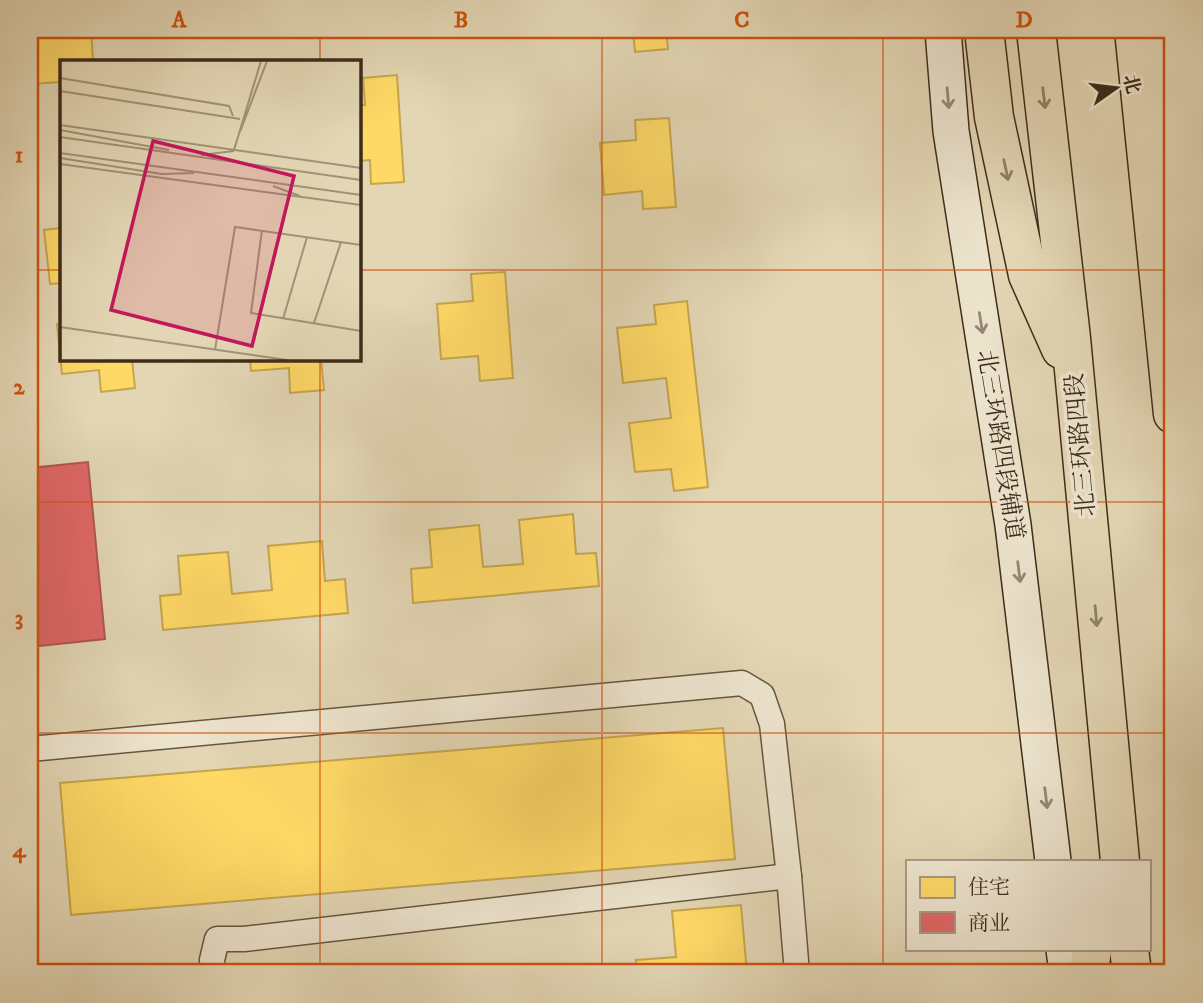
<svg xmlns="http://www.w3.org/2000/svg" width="1203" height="1003" viewBox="0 0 1203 1003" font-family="'IM FELL DW Pica','Noto Serif SC',serif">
	<rect width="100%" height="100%" fill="#e3d6b4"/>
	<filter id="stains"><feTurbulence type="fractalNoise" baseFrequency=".00286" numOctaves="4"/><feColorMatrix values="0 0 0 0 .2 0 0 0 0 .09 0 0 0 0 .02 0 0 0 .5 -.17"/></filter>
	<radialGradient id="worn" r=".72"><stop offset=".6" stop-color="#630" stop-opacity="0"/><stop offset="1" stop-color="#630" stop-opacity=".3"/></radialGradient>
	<g fill="#ffd966" stroke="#c5a54f" stroke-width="2">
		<path d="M 30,30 L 91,30 L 93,61 L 61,61 L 61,82 L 30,84 Z"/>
		<path d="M 633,30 L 666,30 L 668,49 L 635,52 Z"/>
		<path d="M 397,75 L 404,182 L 371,184 L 370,160 L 359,161 L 359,105 L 365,105 L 363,78 Z"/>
		<path d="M 669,118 L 676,207 L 643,209 L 642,191 L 604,195 L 600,143 L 636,140 L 635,120 Z"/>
		<path d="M 61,228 L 61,283 L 50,284 L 44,230 Z"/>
		<path d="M 505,272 L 513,378 L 480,381 L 478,356 L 441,359 L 437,304 L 473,301 L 471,274 Z"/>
		<path d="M 687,301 L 708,487 L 674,491 L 671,469 L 635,472 L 629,423 L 671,418 L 666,378 L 623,383 L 617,328 L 656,324 L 654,305 Z"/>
		<path d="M 57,324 L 61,324 L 61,359 L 132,359 L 135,388 L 101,392 L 99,370 L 62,374 Z"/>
		<path d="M 250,359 L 321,359 L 324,390 L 290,393 L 289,368 L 251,371 Z"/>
		<path d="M 573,514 L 576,554 L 596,553 L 599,586 L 413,603 L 411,569 L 432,567 L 429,530 L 479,525 L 483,567 L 523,564 L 519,520 Z"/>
		<path d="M 322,541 L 325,581 L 345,579 L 348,613 L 163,630 L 160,596 L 181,594 L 178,556 L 228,552 L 232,594 L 272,590 L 268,546 Z"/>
		<path d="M 723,728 L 735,859 L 71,915 L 60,783 Z"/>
		<path d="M 741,905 L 747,973 L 637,973 L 636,960 L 676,957 L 672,911 Z"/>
		<path d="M 140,966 L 141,973 L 71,973 Z"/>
		<path d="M 449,966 L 450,973 L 373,973 L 373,970 Z"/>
	</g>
	<path fill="#e06666" stroke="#af554f" stroke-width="2" d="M 88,462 L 105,639 L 30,647 L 30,468 Z"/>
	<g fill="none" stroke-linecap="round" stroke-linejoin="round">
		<defs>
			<g id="street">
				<path d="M 30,749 L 742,683 L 762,695 L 772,724 L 789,876 L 797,973"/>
				<path d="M 213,973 L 212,960 L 217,939 L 244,939 L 789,876"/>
			</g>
			<g id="secondary">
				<path d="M 943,30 L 951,131 L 1013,525 L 1053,861"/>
				<path d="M 1064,949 L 1067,973"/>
			</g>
			<g id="highway">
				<path d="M 984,30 L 994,117 L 1028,275 L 1061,349"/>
				<path d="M 1036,30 L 1071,338 L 1120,861"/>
				<path d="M 1134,30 L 1173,414"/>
				<path d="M 1166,167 L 1172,83 L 1171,30"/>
				<path d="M 1129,949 L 1132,973"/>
				<path d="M 1089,973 L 1092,949"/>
			</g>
		</defs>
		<use href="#street" stroke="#675640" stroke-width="27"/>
		<use href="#secondary" stroke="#3e2c1a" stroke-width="38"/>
		<use href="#highway" stroke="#3e2c1a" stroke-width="41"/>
		<use href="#street" stroke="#ede4ce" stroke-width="24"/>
		<use href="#secondary" stroke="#ede4ce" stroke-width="35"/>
		<use href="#highway" stroke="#e3d6b4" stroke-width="38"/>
	</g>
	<defs><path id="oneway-shaft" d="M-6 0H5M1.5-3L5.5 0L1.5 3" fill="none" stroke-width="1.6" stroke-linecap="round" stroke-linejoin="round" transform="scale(1.75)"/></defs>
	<g stroke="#968874">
		<use href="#oneway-shaft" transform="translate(948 98) rotate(85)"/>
		<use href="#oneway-shaft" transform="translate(981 323) rotate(81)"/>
		<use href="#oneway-shaft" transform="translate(1019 572) rotate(83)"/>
		<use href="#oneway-shaft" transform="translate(1046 798) rotate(83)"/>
	</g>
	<g stroke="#908167">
		<use href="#oneway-shaft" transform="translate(1044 98) rotate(83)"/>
		<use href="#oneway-shaft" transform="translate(1006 170) rotate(78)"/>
		<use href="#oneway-shaft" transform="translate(1096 616) rotate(85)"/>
	</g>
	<path fill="none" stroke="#ce520e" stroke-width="2" stroke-opacity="0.55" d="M 320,30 L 320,61M 602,30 L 602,973M 883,30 L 883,973M 30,270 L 61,270M 359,270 L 1173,270M 320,359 L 320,973M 30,502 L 1173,502M 30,733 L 1173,733"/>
	<g text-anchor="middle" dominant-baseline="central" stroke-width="7" stroke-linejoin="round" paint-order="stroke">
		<g font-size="24" fill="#3e2c1a" stroke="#ede4ce">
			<text transform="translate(1000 445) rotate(81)">北三环路四段辅道</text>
			<text transform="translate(1081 445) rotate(-95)">北三环路四段</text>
		</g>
	</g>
	<g transform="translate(60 60)">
		<rect width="301" height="301" fill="#e3d6b4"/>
		<path fill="none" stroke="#a19276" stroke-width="2" d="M 0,18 L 169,46 L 173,56M 0,31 L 180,59M 0,65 L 301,108M 0,70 L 109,90M 180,72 L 207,1M 0,77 L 301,120M 174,90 L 201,1M 0,93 L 301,135M 141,95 L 174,91M 0,98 L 102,114 L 134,113M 0,104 L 301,145M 213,126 L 240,136M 202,170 L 191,253 L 301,271M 223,259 L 247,177M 254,263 L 281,182M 0,267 L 227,300M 155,290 L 175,167 L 301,185"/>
		<path fill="#c2185b" fill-opacity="0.15" stroke="#c2185b" stroke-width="3.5" d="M 93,81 L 234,116 L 192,286 L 51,250 Z"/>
		<rect width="301" height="301" fill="none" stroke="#3e2c1a" stroke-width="3.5"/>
	</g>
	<rect width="1203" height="1003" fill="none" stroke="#e3d6b4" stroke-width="77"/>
	<rect x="906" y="860" width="245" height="91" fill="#ede4ce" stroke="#a79a86" stroke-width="2"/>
	<rect x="920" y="877" width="35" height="21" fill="#ffd966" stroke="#a79a86" stroke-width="2"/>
	<text x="968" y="894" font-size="21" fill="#3e2c1a">住宅</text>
	<rect x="920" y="912" width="35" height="21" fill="#e06666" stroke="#a79a86" stroke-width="2"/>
	<text x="968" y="930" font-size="21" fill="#3e2c1a">商业</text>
	<g transform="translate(1116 88) rotate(76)" stroke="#ede4ce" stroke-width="5" paint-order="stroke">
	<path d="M0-5L12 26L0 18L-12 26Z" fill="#3e2c1a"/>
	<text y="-10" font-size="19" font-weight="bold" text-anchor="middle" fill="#3e2c1a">北</text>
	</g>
	<rect x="38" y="38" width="1126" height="926" fill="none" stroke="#ce520e" stroke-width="2.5"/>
	<g font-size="23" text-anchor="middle" font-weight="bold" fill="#ce520e">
		<text x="179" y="27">A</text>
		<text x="461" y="27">B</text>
		<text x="742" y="27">C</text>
		<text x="1024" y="27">D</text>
		<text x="19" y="162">1</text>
		<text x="19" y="394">2</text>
		<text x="19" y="625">3</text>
		<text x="19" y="857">4</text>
	</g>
	<rect width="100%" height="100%" filter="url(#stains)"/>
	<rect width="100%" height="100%" fill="url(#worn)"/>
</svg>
